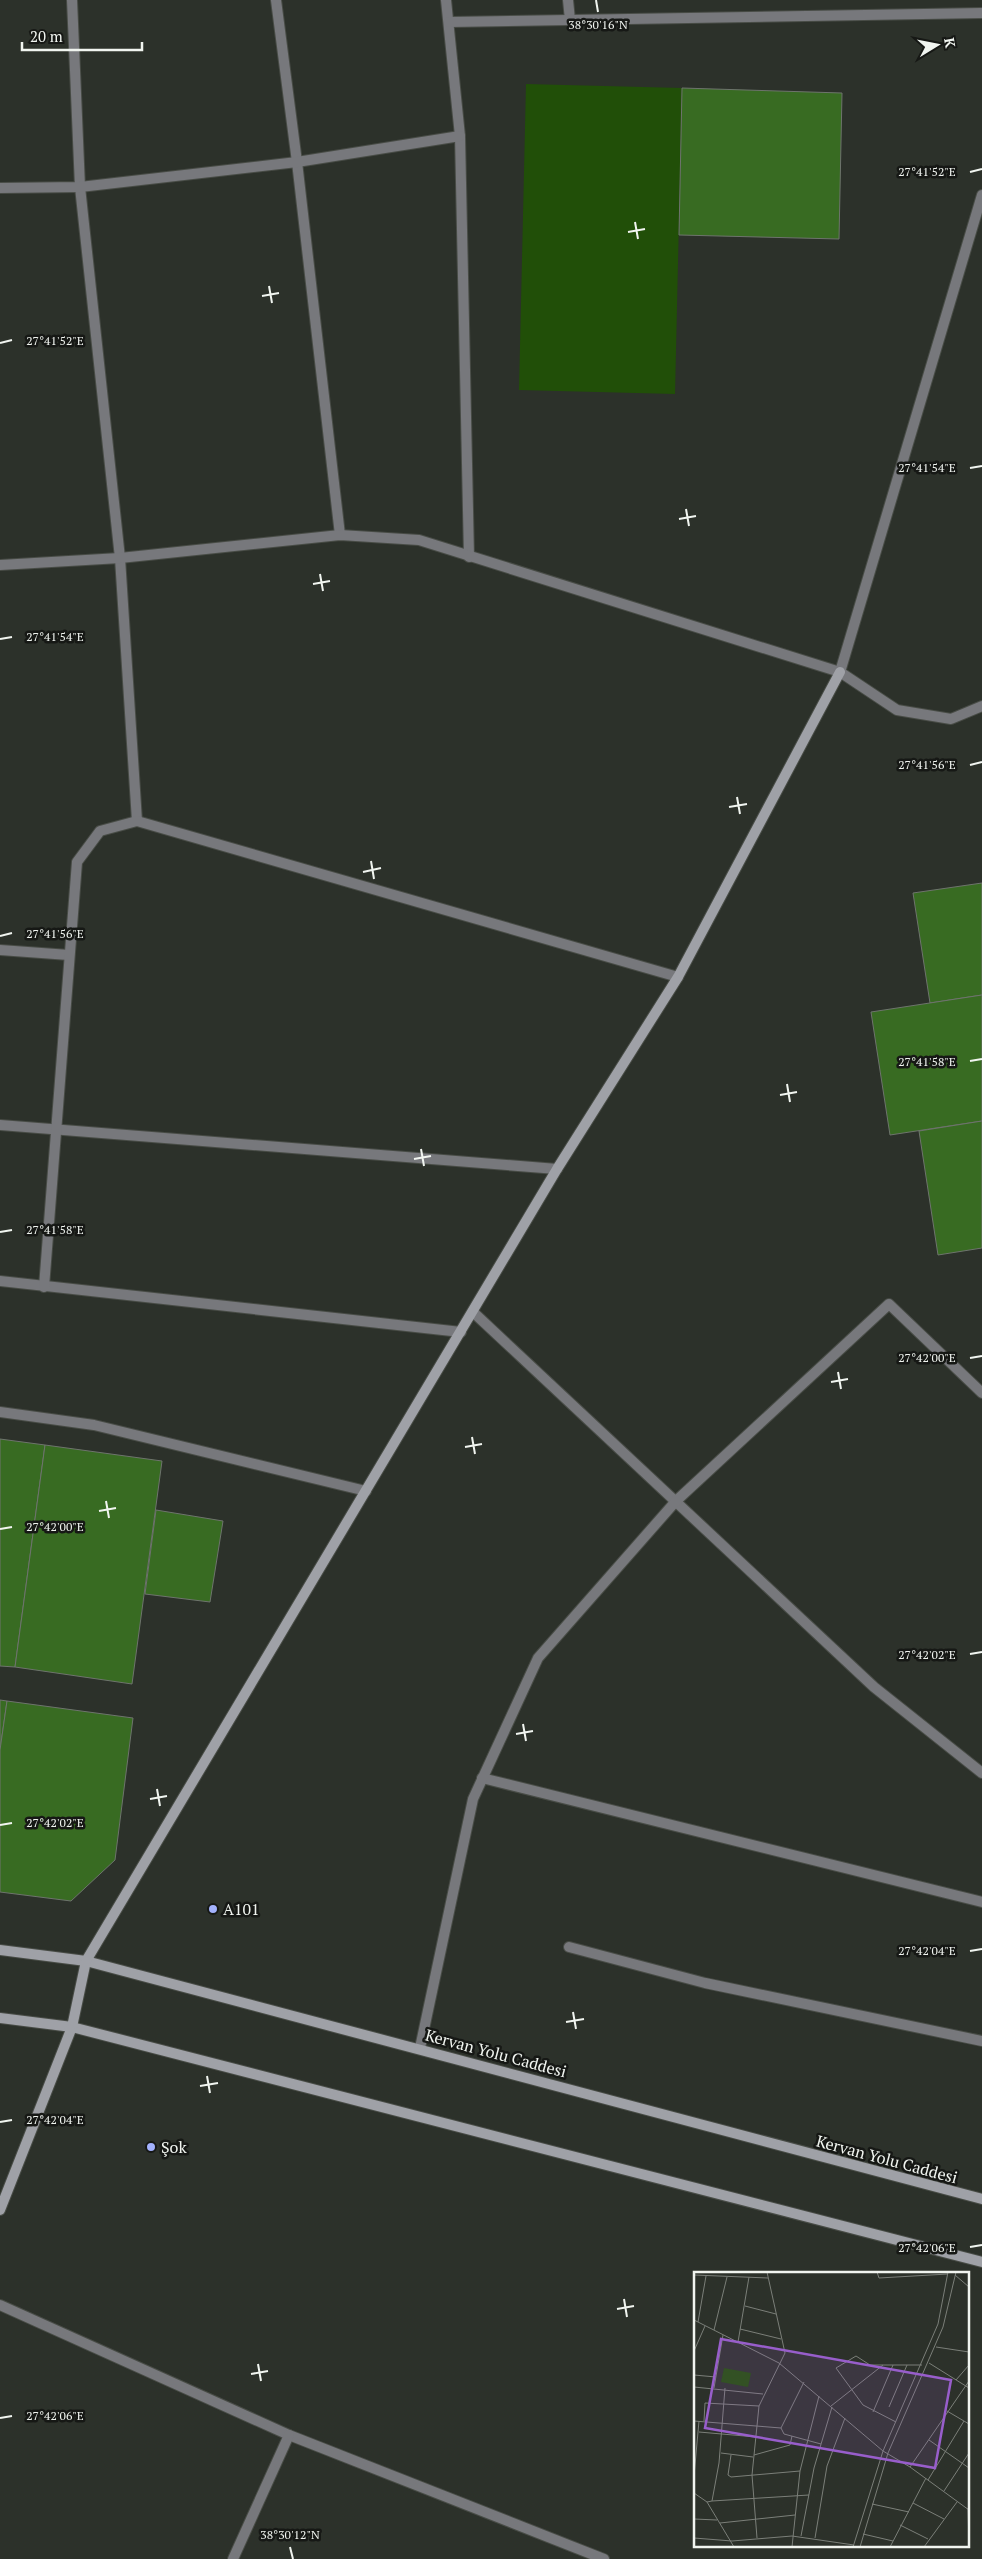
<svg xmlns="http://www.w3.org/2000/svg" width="982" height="2559" viewBox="0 0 982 2559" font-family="'PT Serif',serif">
	<rect width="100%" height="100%" fill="#2c312a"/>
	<path fill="#214f08" d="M 526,84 L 682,88 L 675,394 L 519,390 Z"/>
	<g fill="#386b22" stroke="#6e746d">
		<path d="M 682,88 L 842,93 L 839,239 L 679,235 Z"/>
		<path d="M 982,883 L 982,995 L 930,1003 L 913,893 Z"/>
		<path d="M 982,995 L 982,1121 L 890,1135 L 871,1012 Z"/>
		<path d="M 982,1121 L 982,1248 L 938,1255 L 919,1131 Z"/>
		<path d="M 0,1439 L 45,1445 L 15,1667 L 0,1666 Z"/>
		<path d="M 45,1445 L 162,1461 L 132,1684 L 15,1667 Z"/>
		<path d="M 156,1510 L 223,1521 L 210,1602 L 145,1594 Z"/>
		<path d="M 0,1700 L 7,1701 L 0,1750 Z"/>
		<path d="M 7,1701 L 133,1718 L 115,1860 L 71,1901 L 0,1892 L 0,1750 Z"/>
	</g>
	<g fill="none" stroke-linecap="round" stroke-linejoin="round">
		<defs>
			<g id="street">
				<path d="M 72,0 L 80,187 L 120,558 L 137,821"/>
				<path d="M 276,0 L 297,162 L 340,535"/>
				<path d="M 446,0 L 460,136 L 469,557"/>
				<path d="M 568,0 L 570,20"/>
				<path d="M 449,22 L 982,13"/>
				<path d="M 0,188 L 80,187 L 297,162 L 460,136"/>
				<path d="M 0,565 L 120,558 L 340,535 L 419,540 L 840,672 L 897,710 L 951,719 L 982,706"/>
				<path d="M 840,672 L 982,195"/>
				<path d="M 0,950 L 69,955"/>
				<path d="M 0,1125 L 557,1169"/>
				<path d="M 0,1281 L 461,1332"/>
				<path d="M 44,1287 L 77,862 L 100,831 L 137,821 L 678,977"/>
				<path d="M 473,1312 L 874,1687 L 982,1773"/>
				<path d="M 0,1412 L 94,1425 L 366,1491"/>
				<path d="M 482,1778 L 982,1902"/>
				<path d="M 569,1947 L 705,1983 L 982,2041"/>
				<path d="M 420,2048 L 473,1799 L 538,1658 L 676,1501 L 889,1304 L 982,1393"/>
				<path d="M 0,2305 L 289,2435 L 604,2559"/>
				<path d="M 233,2559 L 289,2435"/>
			</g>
			<g id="secondary">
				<path d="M 0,1950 L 86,1961 L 982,2199"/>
				<path d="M 0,2018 L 72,2027 L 982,2262"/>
				<path d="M 0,2210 L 72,2027 L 86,1961 L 557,1169 L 678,977 L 840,672"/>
			</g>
		</defs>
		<use href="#street" stroke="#484c46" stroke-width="12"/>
		<use href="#secondary" stroke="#484c46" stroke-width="12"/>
		<use href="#street" stroke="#77787c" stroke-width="10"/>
		<use href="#secondary" stroke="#9fa1a7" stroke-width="10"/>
	</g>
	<path fill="none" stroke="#f1f5f0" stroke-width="2" d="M 596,0 L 598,12M 970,172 L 982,169M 635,222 L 638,239M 628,232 L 645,229M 269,286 L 272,303M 262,296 L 279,293M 0,343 L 12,340M 970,468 L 982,466M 686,509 L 689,526M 679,519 L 696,516M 320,574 L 323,591M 313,584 L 330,581M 0,639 L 12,637M 970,765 L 982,762M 737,797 L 740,814M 729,807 L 747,804M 371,861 L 374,879M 363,872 L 381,868M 0,936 L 12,933M 970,1061 L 982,1059M 787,1084 L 790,1102M 780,1095 L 797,1092M 421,1149 L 424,1166M 414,1159 L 431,1156M 0,1232 L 12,1230M 970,1358 L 982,1356M 838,1372 L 841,1389M 831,1382 L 848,1379M 472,1437 L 475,1454M 465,1447 L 482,1444M 106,1501 L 109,1518M 99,1511 L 116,1508M 0,1529 L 12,1527M 970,1654 L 982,1652M 523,1724 L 526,1741M 516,1734 L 533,1731M 157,1789 L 160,1806M 150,1799 L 167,1796M 0,1825 L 12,1823M 970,1951 L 982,1949M 573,2012 L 576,2029M 566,2022 L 584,2019M 207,2076 L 210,2093M 200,2086 L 218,2083M 0,2122 L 12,2120M 970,2247 L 982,2245M 624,2299 L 627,2317M 617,2309 L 634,2306M 258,2364 L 261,2381M 251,2374 L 268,2371M 0,2418 L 12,2416M 290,2547 L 293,2559"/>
	<g fill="#a3b2fd" stroke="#161815" stroke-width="2">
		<circle cx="213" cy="1909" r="5"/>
		<circle cx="151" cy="2147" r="5"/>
	</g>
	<g text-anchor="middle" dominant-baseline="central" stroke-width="5" stroke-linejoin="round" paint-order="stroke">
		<g font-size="16" fill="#f1f5f0" stroke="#161815" text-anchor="start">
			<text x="223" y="1909">A101</text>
			<text x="161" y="2147">Şok</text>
		</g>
		<g font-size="16" fill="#f1f5f0" stroke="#161815">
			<text transform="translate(496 2053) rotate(15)">Kervan Yolu Caddesi</text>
			<text transform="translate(887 2159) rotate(15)">Kervan Yolu Caddesi</text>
		</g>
	</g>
	<g transform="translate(694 2272)">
		<rect width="275" height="275" fill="#2c312a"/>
		<path d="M 30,96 L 57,101 L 54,115 L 27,110 Z" fill="#214f08"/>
		<path fill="none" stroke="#7b7f79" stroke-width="1" d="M 183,0 L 185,6 L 254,2M 0,3 L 74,6M 261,3 L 275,15M 51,34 L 82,42M 0,48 L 85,91 L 189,179 L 216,195 L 275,238M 4,50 L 12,4M 46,57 L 87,67M 20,58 L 33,5M 44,70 L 55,5M 242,75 L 275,80M 0,79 L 11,54M 235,91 L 275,116M 0,103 L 22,105M 262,108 L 275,93M 0,115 L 69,122M 20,116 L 29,63M 137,134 L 189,93M 195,135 L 213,93M 253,139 L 275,152M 179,140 L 199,93M 0,149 L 87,156M 10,149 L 11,131 L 65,134M 202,150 L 169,133 L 142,96 L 162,84 L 176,93 L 228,93M 87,156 L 110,110M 87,156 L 90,162 L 127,172M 5,160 L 62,165M 235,168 L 275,196M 27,181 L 59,185M 37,183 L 34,203 L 37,205 L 106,199M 60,183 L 96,173 L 98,164M 216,195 L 275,109M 0,204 L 5,149M 234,208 L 270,149M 250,219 L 275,181M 0,221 L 13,230 L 40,275M 18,229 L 115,223M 13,230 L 18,229 L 25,191 L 31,116M 219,231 L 250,247M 178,232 L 215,240M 274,236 L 275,273M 0,247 L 23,248M 26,251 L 101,243M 206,253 L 234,267M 169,262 L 199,269M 107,264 L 120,196 L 138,135M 0,266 L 38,269 L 98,264 L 160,273M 63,266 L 58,203 L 65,134 L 91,81 L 73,0M 121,266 L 133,194 L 151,146M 98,275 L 106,199 L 125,124M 159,275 L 189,179 L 244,52 L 254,0M 166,275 L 194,181 L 249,55 L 262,0M 196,275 L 232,206M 230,275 L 263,230"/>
		<path fill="#985ecb" fill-opacity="0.15" stroke="#985ecb" stroke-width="2.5" d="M 27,67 L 257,108 L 241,196 L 11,156 Z"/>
		<rect width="275" height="275" fill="none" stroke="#f1f5f0" stroke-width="2.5"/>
	</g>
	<g font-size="12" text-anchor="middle" fill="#f1f5f0" stroke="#161815" stroke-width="5" stroke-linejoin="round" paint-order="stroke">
		<text x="598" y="29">38°30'16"N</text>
		<text x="927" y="176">27°41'52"E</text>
		<text x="55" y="345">27°41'52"E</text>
		<text x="927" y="472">27°41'54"E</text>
		<text x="55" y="641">27°41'54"E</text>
		<text x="927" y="769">27°41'56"E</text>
		<text x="55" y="938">27°41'56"E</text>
		<text x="927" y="1066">27°41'58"E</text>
		<text x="55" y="1234">27°41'58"E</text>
		<text x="927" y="1362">27°42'00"E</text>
		<text x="55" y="1531">27°42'00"E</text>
		<text x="927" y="1659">27°42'02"E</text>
		<text x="55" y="1827">27°42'02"E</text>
		<text x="927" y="1955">27°42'04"E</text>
		<text x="55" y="2124">27°42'04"E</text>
		<text x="927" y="2252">27°42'06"E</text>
		<text x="55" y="2420">27°42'06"E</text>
		<text x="290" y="2539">38°30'12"N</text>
	</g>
	<g transform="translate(937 45) rotate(80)" stroke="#161815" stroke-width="4" paint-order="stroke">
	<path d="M0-4L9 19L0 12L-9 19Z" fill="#f1f5f0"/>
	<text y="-8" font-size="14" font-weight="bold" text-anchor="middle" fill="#f1f5f0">K</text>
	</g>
	<path d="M22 42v8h120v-8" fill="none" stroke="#f1f5f0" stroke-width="2.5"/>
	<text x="30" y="42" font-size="15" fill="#f1f5f0" stroke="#161815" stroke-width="4" paint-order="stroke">20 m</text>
</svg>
